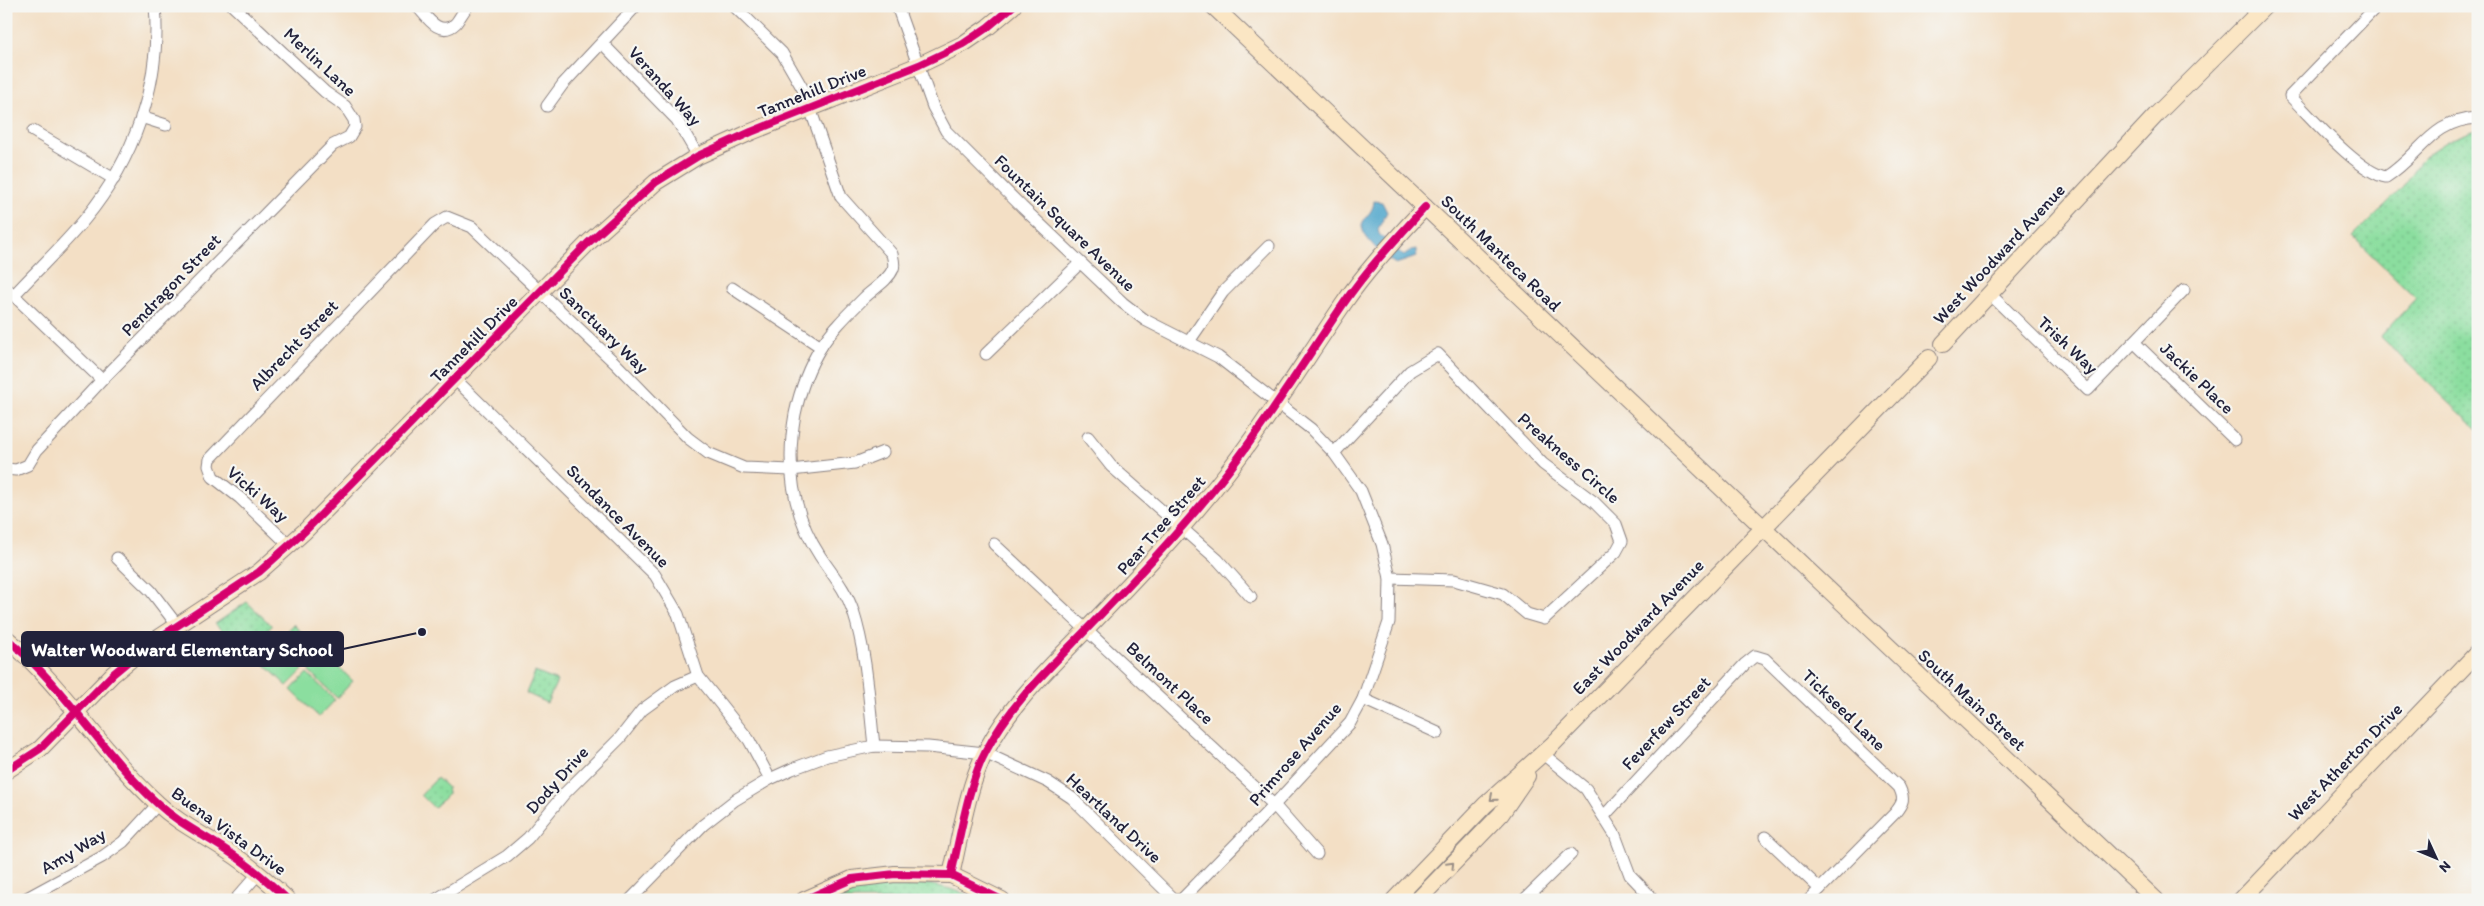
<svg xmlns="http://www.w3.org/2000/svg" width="2484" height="906" viewBox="0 0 2484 906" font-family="Itim,sans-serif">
	<defs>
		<pattern id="grass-dots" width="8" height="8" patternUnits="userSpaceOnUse" patternTransform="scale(1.25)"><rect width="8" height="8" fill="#8bde9f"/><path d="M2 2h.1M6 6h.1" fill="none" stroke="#78be8a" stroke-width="1.8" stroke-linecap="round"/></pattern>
	</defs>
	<rect width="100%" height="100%" fill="#f6f6f2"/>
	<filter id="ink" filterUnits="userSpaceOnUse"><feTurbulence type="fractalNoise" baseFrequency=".02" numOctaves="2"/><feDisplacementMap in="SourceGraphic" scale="10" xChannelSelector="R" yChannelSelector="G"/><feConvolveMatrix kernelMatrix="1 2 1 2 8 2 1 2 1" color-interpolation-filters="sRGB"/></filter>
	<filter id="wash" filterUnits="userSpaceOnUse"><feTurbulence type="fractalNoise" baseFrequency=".0096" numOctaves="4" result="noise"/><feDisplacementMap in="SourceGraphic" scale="20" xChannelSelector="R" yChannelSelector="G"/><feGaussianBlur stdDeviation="1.12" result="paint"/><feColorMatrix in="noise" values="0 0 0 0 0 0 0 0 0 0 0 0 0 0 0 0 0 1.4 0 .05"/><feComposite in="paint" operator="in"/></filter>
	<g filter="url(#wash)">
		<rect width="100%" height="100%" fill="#f3dfc5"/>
		<g fill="url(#grass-dots)" stroke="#56806d">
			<path d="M 2478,129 L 2478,430 L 2380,337 L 2416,298 L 2353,237 L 2403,187 L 2420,162 L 2430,152 L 2447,141 Z"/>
			<path d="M 247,602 L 272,626 L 245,653 L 215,624 Z"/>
			<path d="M 535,672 L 557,681 L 547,703 L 526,693 Z"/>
			<path d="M 437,778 L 447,787 L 448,794 L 434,808 L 421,795 Z"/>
			<path d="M 898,882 C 927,882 953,888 981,900 L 826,900 L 857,888 Z"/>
		</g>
		<g fill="#8bde9f" stroke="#56806d">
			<path d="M 293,624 L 321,651 L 305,668 L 277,641 Z"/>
			<path d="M 275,642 L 303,670 L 287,686 L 259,659 Z"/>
			<path d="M 325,654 L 353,681 L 337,698 L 309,671 Z"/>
			<path d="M 307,673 L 335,700 L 319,717 L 291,690 Z"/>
		</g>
		<path fill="#4ea5cb" stroke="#386483" d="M 1374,201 L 1382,202 L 1387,212 L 1378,229 L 1379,234 L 1404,256 L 1411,250 L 1416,249 L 1416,257 L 1396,264 C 1387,260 1356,233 1363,222 C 1368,213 1373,212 1374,201 Z"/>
	</g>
	<g filter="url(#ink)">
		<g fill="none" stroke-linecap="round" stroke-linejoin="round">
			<defs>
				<g id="street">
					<path d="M 417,6 C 426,16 440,39 456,23 C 460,18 463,11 468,6"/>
					<path d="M 734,6 L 782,53 L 804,91 L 841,197 L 892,254 C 893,259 895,264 893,269 C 888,281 873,289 864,298 C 849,313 832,329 821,347 C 809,366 800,391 795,414 C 786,464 791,512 820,556 C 832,574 846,590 853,611 C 867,654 869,701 874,746"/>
					<path d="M 897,6 L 933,107 L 946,131 L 1022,207 L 1123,303 L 1145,320 L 1218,357 L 1311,429 L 1334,453 L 1361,491 L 1382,544 L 1390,578 L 1389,622 L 1363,699 L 1350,723 L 1274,805 L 1181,900"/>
					<path d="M 2377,6 L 2290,96 C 2312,118 2358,172 2386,177 C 2421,155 2431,120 2478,118"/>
					<path d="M 602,43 L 677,120 L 698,156"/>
					<path d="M 547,106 L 563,84 L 636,6"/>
					<path d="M 141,117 L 166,125"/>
					<path d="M 33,131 L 114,179"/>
					<path d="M 6,288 L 102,380"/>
					<path d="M 732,288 L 821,347"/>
					<path d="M 1990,294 L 2088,390 L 2184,290"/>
					<path d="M 14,295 C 37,270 63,246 85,219 C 133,161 162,83 155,6"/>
					<path d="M 1190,340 L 1223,292 L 1269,246"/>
					<path d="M 2134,342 L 2235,440"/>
					<path d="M 986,354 L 1080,263"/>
					<path d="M 454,378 L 655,575 L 678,614 L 698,676 L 749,740 L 770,779"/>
					<path d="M 1088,437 L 1111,466 L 1218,560 L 1251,597"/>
					<path d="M 1334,453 L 1410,371 L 1438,354 L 1543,464 L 1594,502 L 1616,524 L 1622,541 L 1616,552 L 1544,619 L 1527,614 L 1503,594 L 1454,580 L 1390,578"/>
					<path d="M 6,469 L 16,470 L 28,465 L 37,450 L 102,380 L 333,145 L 349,137 L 355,127 L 354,120 L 345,106 L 325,92 L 233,6"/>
					<path d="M 994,544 L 1274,805 L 1317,854"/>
					<path d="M 289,545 L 240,498 L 213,477 L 209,466 L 210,459 L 435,224 L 447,217 L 472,227 L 615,363 L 688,438 L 708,453 L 744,468 L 791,470 L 855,463 L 883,452"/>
					<path d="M 117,558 L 151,591 L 177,625"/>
					<path d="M 1363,699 L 1438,733"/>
					<path d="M 1543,754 L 1586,789 L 1615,835 L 1630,875 L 1654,900"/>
					<path d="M 1604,816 L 1745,664 L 1755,656 L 1765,659 L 1899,787 C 1905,799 1903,803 1895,813 L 1809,900"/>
					<path d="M 1765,837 L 1820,889"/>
					<path d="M 23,900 L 102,857 L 123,842 L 158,804"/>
					<path d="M 235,900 L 259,873"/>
					<path d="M 435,900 L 507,856 L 528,838 L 564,794 L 620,738 L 642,710 L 675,686 L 698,676"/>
					<path d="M 630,900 L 703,825 L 735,800 L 770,779 L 792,769 L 827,756 L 874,746 L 928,747 L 985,753 L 1048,782 L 1072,798 L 1175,900"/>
					<path d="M 1524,900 L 1571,854"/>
				</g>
				<g id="secondary">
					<path d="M 1213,6 L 2156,900"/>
					<path d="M 1943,344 L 2157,114 L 2265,6"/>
					<path d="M 6,638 C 64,686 102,753 157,803 C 178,823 202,834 226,850 C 248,864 268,881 288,900"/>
					<path d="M 6,771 L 40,749 L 113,674 L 148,645 L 259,572 L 305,531 L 588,243 L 656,182 L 698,156 L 751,132 L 919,65 L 963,44 L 988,27 L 1013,6"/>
					<path d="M 951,875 C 960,838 968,784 986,751 C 1010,705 1048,669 1084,632 C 1133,581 1182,530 1226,474 C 1269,419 1305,360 1344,303 C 1368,268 1397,238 1425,207"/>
					<path d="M 804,900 L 852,879 L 895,874 L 951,875 L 1002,900"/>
					<path d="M 1394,900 L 1485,805 L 1552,745 L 1929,358"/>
					<path d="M 1418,900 L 1501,814 L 1527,776"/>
					<path d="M 2241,900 L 2478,652"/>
				</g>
			</defs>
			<use href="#street" stroke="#8a8080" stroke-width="13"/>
			<use href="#secondary" stroke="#8a8080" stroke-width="18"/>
			<use href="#street" stroke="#fff" stroke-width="11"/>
			<use href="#secondary" stroke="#fbe6c4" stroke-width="16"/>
			<defs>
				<g id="cycleway">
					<path d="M 6,638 C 64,686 102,753 157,803 C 178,823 202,834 226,850 C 248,864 268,881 288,900"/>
					<path d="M 6,771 L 40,749 L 113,674 L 148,645 L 259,572 L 305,531 L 588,243 L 656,182 L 698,156 L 751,132 L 919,65 L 963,44 L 988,27 L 1013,6"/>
					<path d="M 951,875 C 960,838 968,784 986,751 C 1010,705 1048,669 1084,632 C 1133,581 1182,530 1226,474 C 1269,419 1305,360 1344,303 C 1368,268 1397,238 1425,207"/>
					<path d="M 804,900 L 852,879 L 895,874 L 951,875 L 1002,900"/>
				</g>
			</defs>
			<use href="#cycleway" stroke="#f6f6f2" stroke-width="11"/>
			<use href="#cycleway" stroke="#d6006c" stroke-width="8"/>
		</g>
		<defs><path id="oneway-chevron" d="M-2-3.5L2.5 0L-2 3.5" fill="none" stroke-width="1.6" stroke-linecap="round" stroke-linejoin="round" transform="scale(1.25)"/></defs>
		<g stroke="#998e86">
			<use href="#oneway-chevron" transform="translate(1493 798) rotate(139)"/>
			<use href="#oneway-chevron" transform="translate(1451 865) rotate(-46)"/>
		</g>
	</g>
	<g text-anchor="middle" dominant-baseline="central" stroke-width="4.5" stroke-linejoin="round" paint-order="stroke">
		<g font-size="18" fill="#22223b" stroke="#f6f6f2">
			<text transform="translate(320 62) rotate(43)">Merlin Lane</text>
			<text transform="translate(665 86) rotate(48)">Veranda Way</text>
			<text transform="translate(812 91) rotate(-22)">Tannehill Drive</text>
			<text transform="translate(1065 223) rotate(44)">Fountain Square Avenue</text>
			<text transform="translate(1501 253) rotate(44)">South Manteca Road</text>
			<text transform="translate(1999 254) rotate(-47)">West Woodward Avenue</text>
			<text transform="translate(171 285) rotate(-46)">Pendragon Street</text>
			<text transform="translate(604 330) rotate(44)">Sanctuary Way</text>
			<text transform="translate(474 339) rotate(-45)">Tannehill Drive</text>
			<text transform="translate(294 345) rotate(-46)">Albrecht Street</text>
			<text transform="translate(2068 345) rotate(43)">Trish Way</text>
			<text transform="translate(2197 378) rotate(44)">Jackie Place</text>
			<text transform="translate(1569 458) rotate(41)">Preakness Circle</text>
			<text transform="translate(258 494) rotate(41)">Vicki Way</text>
			<text transform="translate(618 516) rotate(45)">Sundance Avenue</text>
			<text transform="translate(1161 525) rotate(-49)">Pear Tree Street</text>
			<text transform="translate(1638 627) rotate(-46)">East Woodward Avenue</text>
			<text transform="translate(1170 683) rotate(43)">Belmont Place</text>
			<text transform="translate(1972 700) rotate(43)">South Main Street</text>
			<text transform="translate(1844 710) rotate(44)">Tickseed Lane</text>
			<text transform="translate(1666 723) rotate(-47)">Feverfew Street</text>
			<text transform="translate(1295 754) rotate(-49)">Primrose Avenue</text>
			<text transform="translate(2345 762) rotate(-46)">West Atherton Drive</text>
			<text transform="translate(557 780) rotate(-48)">Dody Drive</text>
			<text transform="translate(1114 818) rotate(43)">Heartland Drive</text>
			<text transform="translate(229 831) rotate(36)">Buena Vista Drive</text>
			<text transform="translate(73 851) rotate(-31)">Amy Way</text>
		</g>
	</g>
	<path fill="none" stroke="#22223b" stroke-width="2" d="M422 632L343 649"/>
	<circle fill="#22223b" stroke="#f6f6f2" stroke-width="2" cx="422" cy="632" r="5"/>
	<rect fill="#22223b" stroke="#22223b" stroke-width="2" x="22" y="632" width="321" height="34" rx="5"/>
	<g font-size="19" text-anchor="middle" font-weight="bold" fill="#fff">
		<text x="182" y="656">Walter Woodward Elementary School</text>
	</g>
	<rect width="2484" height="906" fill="none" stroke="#f6f6f2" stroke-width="25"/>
	<g transform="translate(2436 858) rotate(134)" stroke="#f6f6f2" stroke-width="4" paint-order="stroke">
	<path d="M0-4L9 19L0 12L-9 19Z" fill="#22223b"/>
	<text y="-8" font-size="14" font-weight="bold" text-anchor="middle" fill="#22223b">N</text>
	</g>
</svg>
